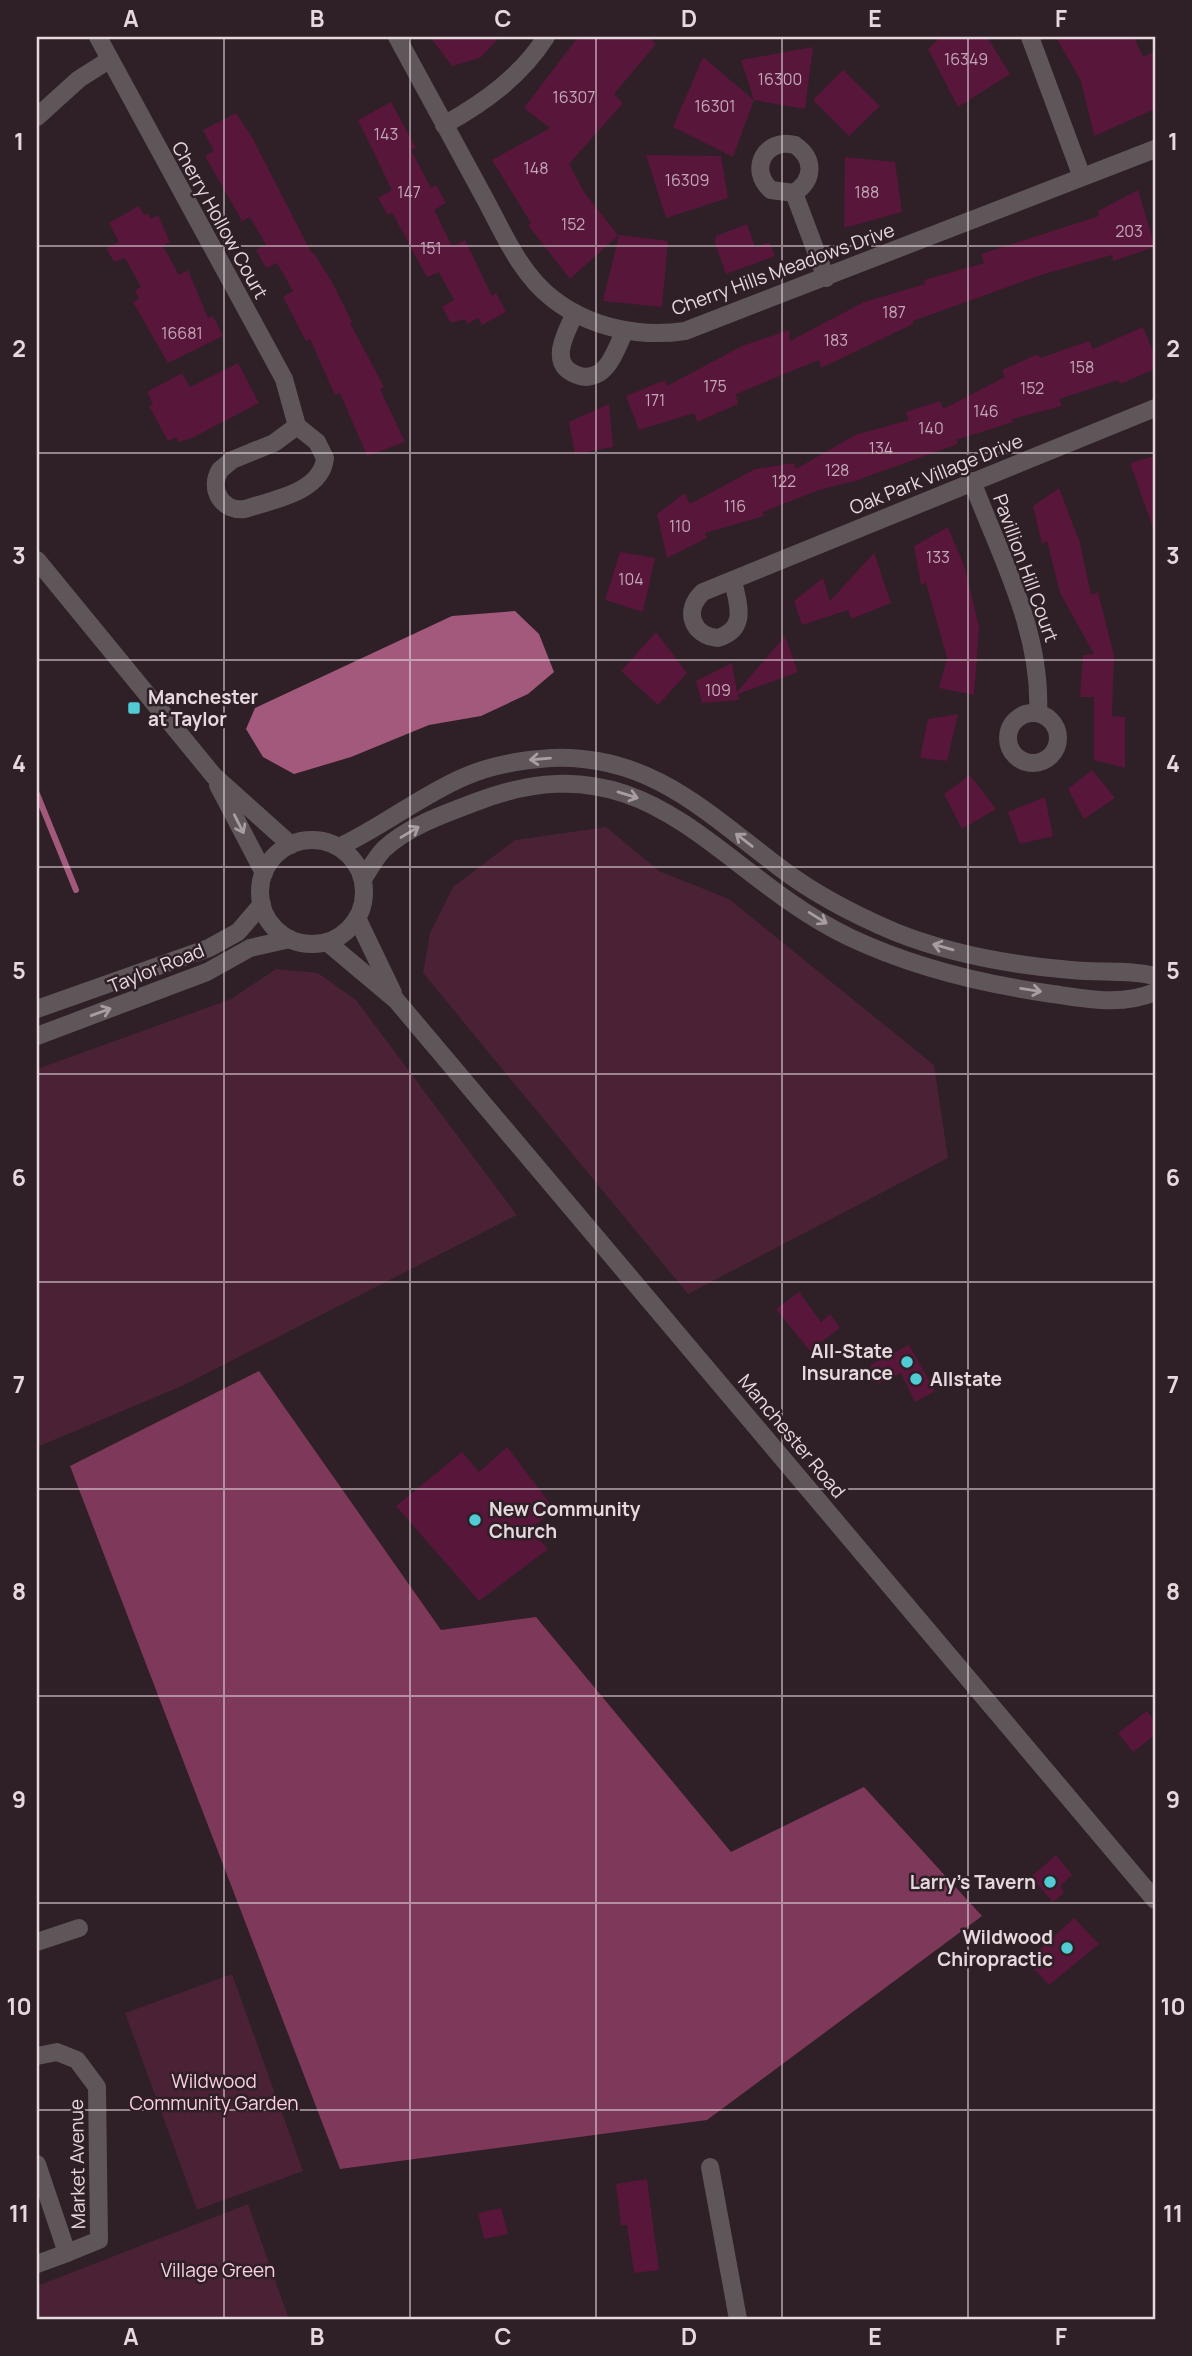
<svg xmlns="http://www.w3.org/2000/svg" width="1192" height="2356" viewBox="0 0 1192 2356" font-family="Manrope,sans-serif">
	<rect width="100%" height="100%" fill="#2f1f26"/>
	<g fill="#4a2135">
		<path d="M 606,827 L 659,871 L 729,899 L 934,1065 L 948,1158 L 688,1294 L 423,973 L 430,933 L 453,887 L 515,840 Z"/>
		<path d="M 276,969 L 318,973 L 356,1000 L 517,1215 L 182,1386 L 37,1447 L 37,1069 L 231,999 Z"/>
		<path d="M 232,1974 L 303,2171 L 197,2210 L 125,2013 Z"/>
		<path d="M 248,2204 L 289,2319 L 37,2319 L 37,2286 Z"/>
	</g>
	<path fill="#7d385a" d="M 259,1371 L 441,1630 L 536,1617 L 731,1852 L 864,1787 L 982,1916 L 707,2120 L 340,2169 L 70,1466 Z"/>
	<path fill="#a2597b" d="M 515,611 L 539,634 L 554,672 L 528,694 L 481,716 L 429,725 L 351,757 L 294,774 L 263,757 L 246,729 L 255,708 L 452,616 Z"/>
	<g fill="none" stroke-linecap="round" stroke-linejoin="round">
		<path stroke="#a2597b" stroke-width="6" d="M 37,794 L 76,890"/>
	</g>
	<g fill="#58163a">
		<path d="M 430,37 L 500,37 L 480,58 L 452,66 Z"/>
		<path d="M 578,37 L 648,37 L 656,44 L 614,94 L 623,103 L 569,164 L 584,192 L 617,234 L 614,235 L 619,235 L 570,279 L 528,225 L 531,223 L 492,160 L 550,128 L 524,108 Z"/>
		<path d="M 941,37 L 987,37 L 1010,74 L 958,107 L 928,49 Z"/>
		<path d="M 1056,37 L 1134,37 L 1143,57 L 1155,51 L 1155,109 L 1094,136 L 1081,81 Z"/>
		<path d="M 813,47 L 805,109 L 754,100 L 741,60 Z"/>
		<path d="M 703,57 L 754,100 L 733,157 L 673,127 Z"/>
		<path d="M 843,70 L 880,106 L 849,136 L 813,100 Z"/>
		<path d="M 391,102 L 416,148 L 411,150 L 431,188 L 436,185 L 446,203 L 434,210 L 452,246 L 465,240 L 492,296 L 496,293 L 506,312 L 482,325 L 478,318 L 467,324 L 465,319 L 451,323 L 442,307 L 454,300 L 439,272 L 428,277 L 425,274 L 392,212 L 388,215 L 378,198 L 392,190 L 358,120 Z"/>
		<path d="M 236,113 L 252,137 L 312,254 L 314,253 L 333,284 L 352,322 L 350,323 L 384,387 L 380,389 L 405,442 L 367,456 L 340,393 L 335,395 L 310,339 L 306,341 L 283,297 L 293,291 L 277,263 L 266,268 L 256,250 L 266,245 L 250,217 L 242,221 L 205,156 L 214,151 L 203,130 Z"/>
		<path d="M 646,155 L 721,156 L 728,198 L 666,218 Z"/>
		<path d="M 845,157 L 895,162 L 902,212 L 844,228 Z"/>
		<path d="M 1138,190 L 1155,247 L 1113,261 L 1112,255 L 1044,274 L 913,321 L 913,324 L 821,368 L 819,360 L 736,394 L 738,404 L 697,422 L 694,413 L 639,430 L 626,396 L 665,380 L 667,386 L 742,346 L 789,330 L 790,341 L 864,302 L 925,284 L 924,280 L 984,263 L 981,254 L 1099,216 L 1098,211 Z"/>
		<path d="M 139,206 L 144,215 L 148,213 L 151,219 L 158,215 L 170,242 L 163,246 L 179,275 L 188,270 L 208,318 L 213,316 L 223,336 L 168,363 L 133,302 L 139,299 L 135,290 L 141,287 L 125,258 L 114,262 L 106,248 L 119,242 L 109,223 Z"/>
		<path d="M 747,224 L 755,247 L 769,242 L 775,256 L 726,274 L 715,243 L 716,236 Z"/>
		<path d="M 619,235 L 668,241 L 662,307 L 603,301 Z"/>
		<path d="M 1143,327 L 1155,355 L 1155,369 L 1120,384 L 1118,380 L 1059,399 L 1062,406 L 1012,419 L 1013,422 L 956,440 L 958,444 L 855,481 L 819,490 L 763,512 L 764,516 L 705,533 L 707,538 L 667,558 L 657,514 L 685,493 L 690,504 L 755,469 L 794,463 L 796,469 L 855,435 L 909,420 L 906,412 L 940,401 L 943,409 L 1005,377 L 1002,370 L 1038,354 L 1040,358 L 1089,341 L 1093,349 Z"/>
		<path d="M 238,363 L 259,403 L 194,437 L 179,442 L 176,437 L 168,441 L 149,406 L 153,404 L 147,392 L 182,373 L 190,387 Z"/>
		<path d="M 609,404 L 613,447 L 575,454 L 569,422 Z"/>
		<path d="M 1155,456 L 1155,527 L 1153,528 L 1130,463 Z"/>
		<path d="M 1059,488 L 1080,543 L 1091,595 L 1098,592 L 1114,656 L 1112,716 L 1125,717 L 1125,768 L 1094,760 L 1094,697 L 1080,697 L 1083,655 L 1094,654 L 1060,593 L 1047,541 L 1042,544 L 1033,506 Z"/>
		<path d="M 948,527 L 965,568 L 979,627 L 974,695 L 939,688 L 947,658 L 926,583 L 921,585 L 914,546 Z"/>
		<path d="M 620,552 L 655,558 L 643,612 L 605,600 Z"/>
		<path d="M 874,553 L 891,603 L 851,619 L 848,610 L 802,625 L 794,601 L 823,578 L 830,601 Z"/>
		<path d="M 656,632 L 687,673 L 658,705 L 621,671 Z"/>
		<path d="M 785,636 L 798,672 L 738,694 L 739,700 L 702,703 L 696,681 L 732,663 L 737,692 Z"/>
		<path d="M 958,714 L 947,761 L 920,758 L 928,719 Z"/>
		<path d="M 1092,770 L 1115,798 L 1084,819 L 1068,789 Z"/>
		<path d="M 970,775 L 996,809 L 962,829 L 944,794 Z"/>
		<path d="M 1045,797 L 1053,836 L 1020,844 L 1008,812 Z"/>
		<path d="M 799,1292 L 821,1322 L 830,1314 L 840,1328 L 810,1351 L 776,1309 Z"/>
		<path d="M 909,1345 L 935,1391 L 915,1402 L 901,1373 L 878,1384 L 870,1365 Z"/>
		<path d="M 507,1447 L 555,1510 L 530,1529 L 548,1549 L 479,1601 L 396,1506 L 462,1452 L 479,1472 Z"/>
		<path d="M 1147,1711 L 1155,1722 L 1155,1735 L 1133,1752 L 1118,1733 Z"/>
		<path d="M 1056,1855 L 1072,1875 L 1060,1886 L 1064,1893 L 1053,1902 L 1031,1877 Z"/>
		<path d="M 1074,1918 L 1099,1944 L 1049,1985 L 1034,1969 L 1044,1962 L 1036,1953 Z"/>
		<path d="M 647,2179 L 659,2270 L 634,2273 L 627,2225 L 621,2225 L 616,2184 Z"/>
		<path d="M 501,2208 L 508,2234 L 484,2239 L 478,2213 Z"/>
	</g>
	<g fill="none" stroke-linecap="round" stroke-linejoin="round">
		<g stroke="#5e5659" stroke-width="18">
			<path d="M 98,37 L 284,379 L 297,426 L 317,442 L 325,458 C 322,492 272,500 245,509 C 223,512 208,490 220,470 L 232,460 L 274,443 L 297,426"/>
			<path d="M 397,37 C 426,90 455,144 484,197 C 503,232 520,274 553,299 C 589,327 639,338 685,331 L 1155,149"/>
			<path d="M 1030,37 L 1082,177"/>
			<path d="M 37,117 L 79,79 L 109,60"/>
			<path d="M 444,125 C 485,102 521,76 546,37"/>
			<path d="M 794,193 L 771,190 C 748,170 765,137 795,145 C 815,159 814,180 794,193 L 826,278"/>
			<path d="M 575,313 C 566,333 547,364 577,375 C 584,378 592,377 599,373 C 612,365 618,344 625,331"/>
			<path d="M 972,481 C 1000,556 1042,631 1038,713"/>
			<path d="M 733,581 C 738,604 748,629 718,638 C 692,636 683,610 703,592 L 1155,408"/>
			<circle cx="1033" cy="738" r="25"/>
			<path d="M 339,847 C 382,827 420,796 464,777 C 491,765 522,760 551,758 C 650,754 706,812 779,867 C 814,894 855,915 895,932 C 950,954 1012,965 1071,970 C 1099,973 1128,969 1155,976"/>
			<path d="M 363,879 C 369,870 376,857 384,849 C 407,827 444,814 473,803 C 651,733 713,871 849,937 C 912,967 978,983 1046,993 C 1083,998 1120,1007 1155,992"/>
			<path d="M 37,1942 L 79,1928"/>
			<path d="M 37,2056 L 57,2052 L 77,2060 L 97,2087 L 99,2240 L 67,2253 L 37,2164"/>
			<path d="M 710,2167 L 738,2319"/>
			<path d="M 37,2264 L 67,2253"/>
		</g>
		<g stroke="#5e5659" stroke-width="18">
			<path d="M 37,560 L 214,776 L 291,845"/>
			<path d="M 218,785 L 264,873"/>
			<circle cx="312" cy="892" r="52"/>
			<path d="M 357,918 L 393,993"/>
			<path d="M 327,942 L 396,1000 L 1155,1900"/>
			<path d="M 37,1009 L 209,948 L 238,932 L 262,904"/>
			<path d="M 37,1036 L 207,972 L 250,948 L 290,939"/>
		</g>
	</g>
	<defs><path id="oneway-shaft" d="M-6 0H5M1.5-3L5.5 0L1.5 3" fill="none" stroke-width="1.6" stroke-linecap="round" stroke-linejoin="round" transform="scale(1.75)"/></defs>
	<g stroke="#a89ea2">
		<use href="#oneway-shaft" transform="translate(540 759) rotate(175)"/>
		<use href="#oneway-shaft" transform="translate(628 795) rotate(17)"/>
		<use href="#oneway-shaft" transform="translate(239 824) rotate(63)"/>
		<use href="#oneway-shaft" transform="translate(410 832) rotate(-31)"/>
		<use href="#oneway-shaft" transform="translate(744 840) rotate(-142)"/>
		<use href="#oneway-shaft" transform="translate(818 918) rotate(32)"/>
		<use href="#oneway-shaft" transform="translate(943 947) rotate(-164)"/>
		<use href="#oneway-shaft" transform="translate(1031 990) rotate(9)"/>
		<use href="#oneway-shaft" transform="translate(101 1012) rotate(-20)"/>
	</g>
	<path fill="none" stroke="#e5d9de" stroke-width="2" stroke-opacity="0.55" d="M 224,37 L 224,2319M 410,37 L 410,2319M 596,37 L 596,2319M 782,37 L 782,2319M 968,37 L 968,2319M 37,246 L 1155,246M 37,453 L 1155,453M 37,660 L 1155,660M 37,867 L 1155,867M 37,1074 L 1155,1074M 37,1282 L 1155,1282M 37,1489 L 1155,1489M 37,1696 L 1155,1696M 37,1903 L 1155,1903M 37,2110 L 1155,2110"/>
	<g fill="#51ccd4" stroke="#2f1f26" stroke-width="2.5">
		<rect x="127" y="701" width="14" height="14" rx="3.5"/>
		<circle cx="907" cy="1362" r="7"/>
		<circle cx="916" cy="1379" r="7"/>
		<circle cx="475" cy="1520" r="7"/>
		<circle cx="1050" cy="1882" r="7"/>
		<circle cx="1067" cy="1948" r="7"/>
	</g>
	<g text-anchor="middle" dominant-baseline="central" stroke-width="5" stroke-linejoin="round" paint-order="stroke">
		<g font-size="16" fill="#c2a8b5">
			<text x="966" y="59">16349</text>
			<text x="780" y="79">16300</text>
			<text x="574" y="97">16307</text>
			<text x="715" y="106">16301</text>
			<text x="386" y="134">143</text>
			<text x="536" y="168">148</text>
			<text x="687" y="180">16309</text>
			<text x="409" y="192">147</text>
			<text x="867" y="192">188</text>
			<text x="573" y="224">152</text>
			<text x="1129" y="231">203</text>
			<text x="431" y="248">151</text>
			<text x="894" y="312">187</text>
			<text x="182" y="333">16681</text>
			<text x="836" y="340">183</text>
			<text x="1082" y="367">158</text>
			<text x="715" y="386">175</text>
			<text x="1032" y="388">152</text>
			<text x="655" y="400">171</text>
			<text x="986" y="411">146</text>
			<text x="931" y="428">140</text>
			<text x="881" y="448">134</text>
			<text x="837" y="470">128</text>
			<text x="784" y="481">122</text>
			<text x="735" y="506">116</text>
			<text x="680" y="526">110</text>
			<text x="938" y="557">133</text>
			<text x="631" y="579">104</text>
			<text x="718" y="690">109</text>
		</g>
		<g font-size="19" fill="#e5d9de" stroke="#2f1f26">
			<text transform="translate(220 220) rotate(61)">Cherry Hollow Court</text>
			<text transform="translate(783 269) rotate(-20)">Cherry Hills Meadows Drive</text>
			<text transform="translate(936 474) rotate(-22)">Oak Park Village Drive</text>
			<text transform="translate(1026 568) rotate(70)">Pavillion Hill Court</text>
			<text transform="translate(156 968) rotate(-22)">Taylor Road</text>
			<text transform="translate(792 1436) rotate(50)">Manchester Road</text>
			<text transform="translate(77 2164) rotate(-91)">Market Avenue</text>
		</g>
		<g font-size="19" font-weight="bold" fill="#e5d9de" stroke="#2f1f26" text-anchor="start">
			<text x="148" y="697">Manchester<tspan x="148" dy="22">at Taylor</tspan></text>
			<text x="893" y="1351" text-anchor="end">All-State<tspan x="893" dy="22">Insurance</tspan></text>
			<text x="930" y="1379">Allstate</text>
			<text x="489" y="1509">New Community<tspan x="489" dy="22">Church</tspan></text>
			<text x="1036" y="1882" text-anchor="end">Larry's Tavern</text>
			<text x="1053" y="1937" text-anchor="end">Wildwood<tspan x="1053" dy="22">Chiropractic</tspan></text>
		</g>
		<g font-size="19" fill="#fbcfe1" stroke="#2f1f26">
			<text x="214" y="2081">Wildwood<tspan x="214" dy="22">Community Garden</tspan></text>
			<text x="218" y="2270">Village Green</text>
		</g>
	</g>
	<rect width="1192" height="2356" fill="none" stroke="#2f1f26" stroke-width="77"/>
	<rect x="38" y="38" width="1116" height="2280" fill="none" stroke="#e5d9de" stroke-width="2.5"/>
	<g font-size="23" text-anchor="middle" font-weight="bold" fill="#e5d9de">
		<text x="131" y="27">A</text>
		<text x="317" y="27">B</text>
		<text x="503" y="27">C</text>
		<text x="689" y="27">D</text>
		<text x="875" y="27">E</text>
		<text x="1061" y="27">F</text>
		<text x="19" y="150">1</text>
		<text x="1173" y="150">1</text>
		<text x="19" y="357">2</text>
		<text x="1173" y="357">2</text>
		<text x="19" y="564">3</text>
		<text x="1173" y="564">3</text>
		<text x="19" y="772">4</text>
		<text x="1173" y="772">4</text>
		<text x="19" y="979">5</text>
		<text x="1173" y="979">5</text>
		<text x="19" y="1186">6</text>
		<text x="1173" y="1186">6</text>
		<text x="19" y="1393">7</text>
		<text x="1173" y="1393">7</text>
		<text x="19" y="1600">8</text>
		<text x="1173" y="1600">8</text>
		<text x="19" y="1808">9</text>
		<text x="1173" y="1808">9</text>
		<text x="19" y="2015">10</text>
		<text x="1173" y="2015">10</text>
		<text x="19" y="2222">11</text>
		<text x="1173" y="2222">11</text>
		<text x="131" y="2345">A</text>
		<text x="317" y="2345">B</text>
		<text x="503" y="2345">C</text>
		<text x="689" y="2345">D</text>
		<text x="875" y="2345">E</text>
		<text x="1061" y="2345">F</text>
	</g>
</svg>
